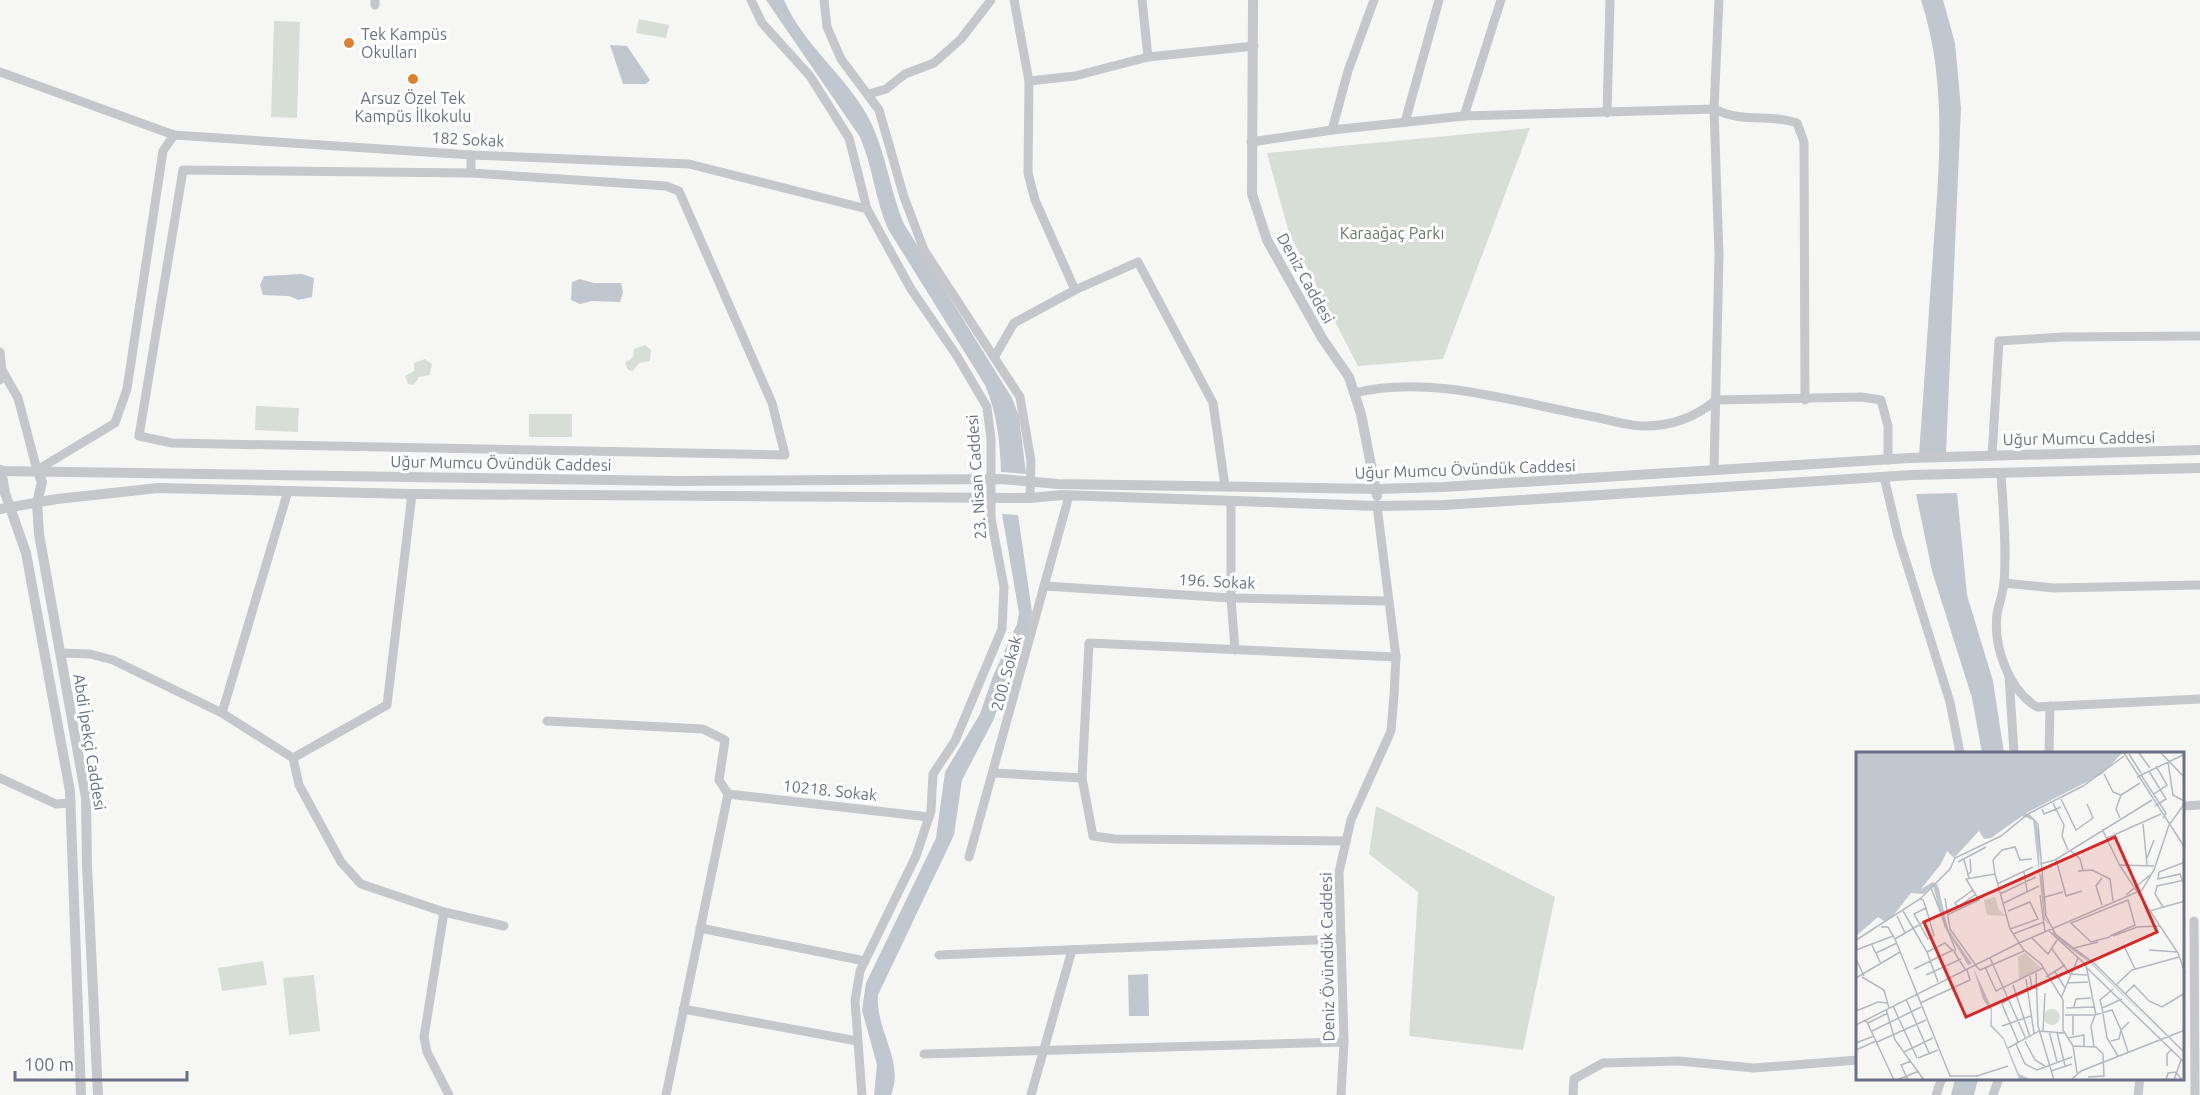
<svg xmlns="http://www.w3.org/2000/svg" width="2200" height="1095" viewBox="0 0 2200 1095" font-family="Ubuntu,sans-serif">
	<rect width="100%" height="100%" fill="#f6f7f4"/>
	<g fill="#d7ded5">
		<path d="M 639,19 L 669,25 L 666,38 L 636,33 Z"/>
		<path d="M 274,21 L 300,22 L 297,118 L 271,117 Z"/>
		<path d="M 1530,128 L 1443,359 L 1358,366 L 1289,233 L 1267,153 Z"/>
		<path d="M 645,345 L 651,350 L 650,361 L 639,363 L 633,371 L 628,370 L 625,363 L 633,357 L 634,349 Z"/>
		<path d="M 425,359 L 432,364 L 430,375 L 419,377 L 414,385 L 408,384 L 405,376 L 414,371 L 414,363 Z"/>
		<path d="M 256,406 L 299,408 L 298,432 L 255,430 Z"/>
		<rect x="529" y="414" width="43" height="23"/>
		<path d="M 1376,806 L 1555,897 L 1523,1050 L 1409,1036 L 1418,892 L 1369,854 Z"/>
		<path d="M 263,961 L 267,985 L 222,991 L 218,968 Z"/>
		<path d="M 314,975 L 320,1031 L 289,1035 L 283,978 Z"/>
	</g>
	<g fill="#c1c7ce">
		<path d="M 766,0 L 784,0 C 803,44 844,74 867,115 C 886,150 889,188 904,224 L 1012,398 L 1019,416 L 1026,474 L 1001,472 C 1000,441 997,413 985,385 L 888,229 C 875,200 873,167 860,137 Z"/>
		<path d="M 1921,0 L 1943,0 L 1955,43 L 1961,108 L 1946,453 L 1919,455 C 1924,388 1928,321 1933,254 C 1939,168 1948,83 1921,0 Z"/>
		<path d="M 610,45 L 627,46 L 650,80 L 646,84 L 623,84 Z"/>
		<path d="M 302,274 L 314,278 L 312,297 L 298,300 L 289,296 L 263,295 L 260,285 L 264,276 Z"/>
		<path d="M 580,279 L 594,283 L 621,283 L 623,292 L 620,302 L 592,301 L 580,304 L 571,300 L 572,282 Z"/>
		<path d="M 1957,493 L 1967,595 L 1993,681 L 2004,753 L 1982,753 L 1972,698 L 1932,571 L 1916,494 Z"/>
		<path d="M 1002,514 L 1018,515 L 1032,612 L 1027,636 L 1005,681 L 994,719 L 962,780 L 954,835 L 878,995 C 875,1029 905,1062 891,1095 L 874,1095 L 877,1065 L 862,1010 L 866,983 L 936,838 L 945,772 L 980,714 L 993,676 L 1017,624 L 1019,613 Z"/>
		<path d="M 1148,974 L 1149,1016 L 1129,1016 L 1128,975 Z"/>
		<path d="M 1955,1079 L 1978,1079 L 1974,1095 L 1951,1095 Z"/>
	</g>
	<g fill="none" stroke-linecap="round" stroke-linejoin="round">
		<g stroke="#c5c7cb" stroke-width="9">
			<path d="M 375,0 L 375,5"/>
			<path d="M 751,0 L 762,23 L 810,76 L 849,138 L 867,209 L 911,289 L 957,356 L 987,407 L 991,439 L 991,518 L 1004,587 L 1002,629 L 955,741 L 933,774 L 931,811 L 916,856 L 860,971 L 855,1001 L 862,1095"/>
			<path d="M 824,0 L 827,27 L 841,59 L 879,110 L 904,197 L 924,250 L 1020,397 L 1031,461 L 1030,498"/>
			<path d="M 1014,0 L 1029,81 L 1028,173 L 1035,200 L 1075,290"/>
			<path d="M 1142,0 L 1148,57"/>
			<path d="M 0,72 L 174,135 L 471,155 L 689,164 L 867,209"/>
			<path d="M 1029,81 L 1075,76 L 1148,57 L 1254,46"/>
			<path d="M 869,94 L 886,89 L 905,74 L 934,63 L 961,39 L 991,0"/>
			<path d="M 1607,113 L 1610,0"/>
			<path d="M 1464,116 L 1501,0"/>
			<path d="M 1405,122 L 1439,0"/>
			<path d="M 1332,130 L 1348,71 L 1374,0"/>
			<path d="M 1251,142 L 1332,130 L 1464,116 L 1714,109 C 1745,124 1768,113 1797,123 L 1804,142 L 1805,400"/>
			<path d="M 471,173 L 183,170 L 139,436 L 172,443 L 785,455 L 772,403 L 679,191 L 666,186 L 471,173 L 471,155"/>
			<path d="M 0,352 L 2,370 L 0,380"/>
			<path d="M 995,356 L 1014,323 L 1075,290 L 1138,262 L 1213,403 L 1225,486"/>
			<path d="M 2,370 L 18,398 L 37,470 L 115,423 L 127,389 L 163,151 L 174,135"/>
			<path d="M 1354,393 C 1430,374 1514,402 1590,416 C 1607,419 1627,426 1644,426 C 1671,426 1696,417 1716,400 L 1861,397 L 1881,400 L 1888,426 L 1888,460"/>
			<path d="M 1992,456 L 1999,341 L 2062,337 L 2200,336"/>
			<path d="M 1714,469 L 1719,255 L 1714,109 L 1719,0"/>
			<path d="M 2001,473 C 2003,509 2007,547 2004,583 C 2003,593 1999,604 1997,614 C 1993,647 2009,690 2037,707 L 2200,699"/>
			<path d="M 1884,477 L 1898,536 L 1950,702 L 1960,753"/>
			<path d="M 288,491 L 222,713 L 293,758 L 299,785 L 341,862 L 361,884 L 444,912 L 504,926"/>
			<path d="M 1231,502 L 1231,598 L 1235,650"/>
			<path d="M 2004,583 L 2054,588 L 2200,585"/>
			<path d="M 1045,586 L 1231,598 L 1387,601"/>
			<path d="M 61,653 L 90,654 L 113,660 L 222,713"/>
			<path d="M 2009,676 L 2014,753"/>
			<path d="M 547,721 L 703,729 L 725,740 L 719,780 L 728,794 L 666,1095"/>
			<path d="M 2049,753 L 2050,706"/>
			<path d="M 293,758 L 387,705 L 412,494"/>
			<path d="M 994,773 L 1082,778"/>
			<path d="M 0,778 L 56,804 L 71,803"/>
			<path d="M 728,794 L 929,817"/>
			<path d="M 2184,806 L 2200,805"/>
			<path d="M 1346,841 L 1115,839 L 1093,836 L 1082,778 L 1089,643 L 1396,657"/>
			<path d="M 969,857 L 1069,496"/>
			<path d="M 444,912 L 424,1037 L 427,1052 L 449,1095"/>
			<path d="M 2194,921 L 2195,1095"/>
			<path d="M 700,928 L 865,961"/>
			<path d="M 939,955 L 1341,939"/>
			<path d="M 683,1009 L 857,1041"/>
			<path d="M 924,1054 L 1344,1042"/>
			<path d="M 1031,1095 L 1072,950"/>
			<path d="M 1341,1095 L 1344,1042 L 1339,872 L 1351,820 L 1391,731 L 1394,695 L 1396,657 L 1377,506"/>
			<path d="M 1573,1095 L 1574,1079 L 1603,1063 L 1679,1061 L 1754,1068 L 1858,1060"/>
			<path d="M 1936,1095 L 1942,1078"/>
			<path d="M 1993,1095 L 1999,1078"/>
			<path d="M 2138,1095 L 2140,1078"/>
		</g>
		<g stroke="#c5c7cb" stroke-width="10">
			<path d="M 1253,0 L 1252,194 L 1267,240 L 1322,338 L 1349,377 L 1361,414 L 1377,496"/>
			<path d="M 1,470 L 5,493 L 26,553 L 70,791 L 81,1095"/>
			<path d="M 37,470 L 42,482 L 37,503 L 39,534 L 86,798 L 87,866 L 98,1095"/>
			<path d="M 0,471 L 677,481 L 1001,479 L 1058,484 L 1377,489 L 1443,487 L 1910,458 L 2200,450"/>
			<path d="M 0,509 L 57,499 L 158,488 L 412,494 L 1030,498 L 1062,495 L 1377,506 L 1444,505 L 1912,475 L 2200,468"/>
		</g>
	</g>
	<g fill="#de802d" stroke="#fff" stroke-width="2">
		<circle cx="349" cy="43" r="6"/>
		<circle cx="413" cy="79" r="6"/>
	</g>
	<g text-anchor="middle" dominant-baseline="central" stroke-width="6" stroke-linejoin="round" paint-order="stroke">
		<g font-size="16" fill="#677084" stroke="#fff" text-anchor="start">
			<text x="361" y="34">Tek Kampüs<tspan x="361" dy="18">Okulları</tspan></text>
			<text x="413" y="98" text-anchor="middle">Arsuz Özel Tek<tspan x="413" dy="18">Kampüs İlkokulu</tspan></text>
		</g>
		<g font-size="16" fill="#677084" stroke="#fff">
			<text transform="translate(468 139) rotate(3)">182 Sokak</text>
			<text transform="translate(1306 278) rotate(61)">Deniz Caddesi</text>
			<text transform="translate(2079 438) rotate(-1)">Uğur Mumcu Caddesi</text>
			<text transform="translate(501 463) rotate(1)">Uğur Mumcu Övündük Caddesi</text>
			<text transform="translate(1465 469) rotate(-2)">Uğur Mumcu Övündük Caddesi</text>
			<text transform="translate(976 477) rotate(-94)">23. Nisan Caddesi</text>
			<text transform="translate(1217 581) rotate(3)">196. Sokak</text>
			<text transform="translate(1006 673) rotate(-75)">200. Sokak</text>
			<text transform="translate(90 742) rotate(81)">Abdi İpekçi Caddesi</text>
			<text transform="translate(830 790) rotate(6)">10218. Sokak</text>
			<text transform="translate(1327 957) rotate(-91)">Deniz Övündük Caddesi</text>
		</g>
		<g font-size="16" fill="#667b66" stroke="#fff">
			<text x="1392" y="233">Karaağaç Parkı</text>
		</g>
	</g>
	<g transform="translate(1856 752)">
		<rect width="328" height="328" fill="#f6f7f4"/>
		<path d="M 139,145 L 143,158 L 150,164 L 131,163 L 128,148 ZM 169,201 L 185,216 L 163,228 L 162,205 ZM188 265a8 8 0 1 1 16 0a8 8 0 1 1-16 0Z" fill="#d7ded5"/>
		<path d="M 0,1 L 266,1 L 246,22 L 170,61 L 180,69 L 184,87 L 183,120 L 187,126 L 189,166 L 194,174 L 188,167 L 177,68 L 166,64 L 135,86 L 128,87 L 123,79 L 98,106 L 91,99 L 85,112 L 65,137 L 77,130 L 82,133 L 92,177 L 116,212 L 112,213 L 88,174 L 77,134 L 67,142 L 55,141 L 36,165 L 28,169 L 22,165 L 0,184 ZM 196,178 L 236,211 L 307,282 L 233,210 L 198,185 ZM 117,215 L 136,257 L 136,273 L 148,286 L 163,322 L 176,328 L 163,327 L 147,287 L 134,274 L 135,259 L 127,247 Z" fill="#c1c7ce"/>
		<path fill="none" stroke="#b4b9c0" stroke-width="1.5" d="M 268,1 L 329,96M 283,1 L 294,16M 305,1 L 329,26M 273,2 L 285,21M 312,10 L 317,43 L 328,49M 293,19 L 310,47 L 299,54M 248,22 L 257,40 L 265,43M 285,23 L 310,61 L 307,66M 281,25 L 329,2M 298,42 L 311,33 L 300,14M 205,47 L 220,78 L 237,66 L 231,52M 197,51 L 208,73 L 206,84 L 212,98M 186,57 L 188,62 L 205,55M 172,62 L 182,72 L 190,164 L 200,183 L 238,211 L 329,301M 264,66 L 260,57 L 265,43 L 284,31M 287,72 L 291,113M 246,77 L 264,114 L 294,159 L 329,149M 251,86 L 305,62M 214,98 L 224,107 L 227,118M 291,106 L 298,88M 176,107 L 164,108 L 159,95 L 146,98 L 137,108 L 139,122 L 154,177 L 167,197 L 185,212 L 207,248 L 207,278 L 217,294 L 221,321M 200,107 L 210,144 L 226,139M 108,108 L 113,126M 102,110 L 130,95M 184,112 L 199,108 L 296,48M 264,113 L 298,114M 222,119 L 236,118 L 254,127 L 257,149M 168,120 L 171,139M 303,120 L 302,127 L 324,122 L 326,128M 303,120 L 329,110M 111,123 L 115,120 L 114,107M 141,132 L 177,115M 75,136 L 100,199M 117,138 L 99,151 L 102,155 L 120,142M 144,142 L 180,125M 184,143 L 189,179M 270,143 L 294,123M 189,145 L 207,140M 89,146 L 94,177 L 119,212M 64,147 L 67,148 L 70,156 L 76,177 L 78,183 L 72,187 L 58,162 L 70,156M 148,151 L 183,134M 246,153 L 240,134 L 246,126M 307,155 L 299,142 L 301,134 L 329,128M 47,159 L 71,200 L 82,230M 152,159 L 174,150 L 182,167 L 154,177M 294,159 L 322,201 L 329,221M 91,163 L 123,148 L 110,127 L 139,122M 41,164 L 49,181M 25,175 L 32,175 L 39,187 L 94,324 L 121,324 L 152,314M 14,179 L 64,147 L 94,117 L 99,106 L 145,84 L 172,62 L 227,34 L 268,4M 193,179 L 230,213 L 240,263M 157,182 L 188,170M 254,184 L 279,173 L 272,148 L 215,171 L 235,190 L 254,185M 257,184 L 281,175 L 304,174M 176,186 L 192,202 L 201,188M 39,187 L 73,167M 0,188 L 16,178M 16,193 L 25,212M 268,194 L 279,217M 218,196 L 242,190M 196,197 L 214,222 L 231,223M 0,198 L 37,184M 293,198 L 321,200M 71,200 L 89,191 L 96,198M 20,201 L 41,191M 134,206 L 170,287M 0,207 L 8,224M 119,213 L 124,218 L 168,199M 129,215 L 140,239 L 187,216M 231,216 L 329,311M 58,217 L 97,198 L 109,217M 199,220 L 209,236M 180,221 L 182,274 L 198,328M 70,223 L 105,207M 174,224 L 176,236 L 182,237M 6,225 L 28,238 L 33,256M 190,225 L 209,213M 0,226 L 44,200M 170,227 L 178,281M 211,231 L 232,230M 157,233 L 174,285M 260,233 L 276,218 L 323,205M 269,242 L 278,233 L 293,249 L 306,255 L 329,241M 205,246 L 222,206M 50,247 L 73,301M 152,248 L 146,252 L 162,290M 64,251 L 114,228 L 111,218M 37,254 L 61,306M 218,255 L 220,247 L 235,246M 210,256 L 238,255M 246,256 L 244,248 L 257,237M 30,257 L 39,288 L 68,328M 0,259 L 22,250 L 31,251M 209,263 L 239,263 L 256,258 L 265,278 L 263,287 L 255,289M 10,268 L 38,328M 12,271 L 32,261M 0,273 L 163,191 L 286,138 L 298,118 L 313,73 L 329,51M 146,274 L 175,264M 16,279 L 65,255M 187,279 L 189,241M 193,279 L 201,310M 201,280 L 209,314M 217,283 L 217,264M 212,286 L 228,283 L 228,294M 169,289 L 179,308 L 189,314M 21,290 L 70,268M 0,291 L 18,284M 160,292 L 169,312 L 181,318 L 216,305M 217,294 L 240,295 L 247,302 L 248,324 L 232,325M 238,295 L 235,274 L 239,263M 152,296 L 183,279 L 208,281M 0,298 L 20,289M 48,300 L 77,286M 272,300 L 265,278 L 273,270M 262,304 L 251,286 L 246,256 L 266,247M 62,306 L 82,298M 311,314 L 311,302 L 316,297M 195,319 L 216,312M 41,328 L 63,319M 52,328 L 45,313 L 55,309M 215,328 L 225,319 L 329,278M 310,328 L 312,321 L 320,320 L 326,328M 318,328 L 325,308"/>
		<path fill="#d62828" fill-opacity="0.15" stroke="#d62828" stroke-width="3" d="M 259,85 L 301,180 L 110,265 L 68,170 Z"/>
		<rect width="328" height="328" fill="none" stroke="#677084" stroke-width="3"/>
	</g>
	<path d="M15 1071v9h172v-9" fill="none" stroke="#677084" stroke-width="3"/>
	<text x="24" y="1071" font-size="18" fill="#677084" stroke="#ffffff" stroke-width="4.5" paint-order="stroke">100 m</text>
</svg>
